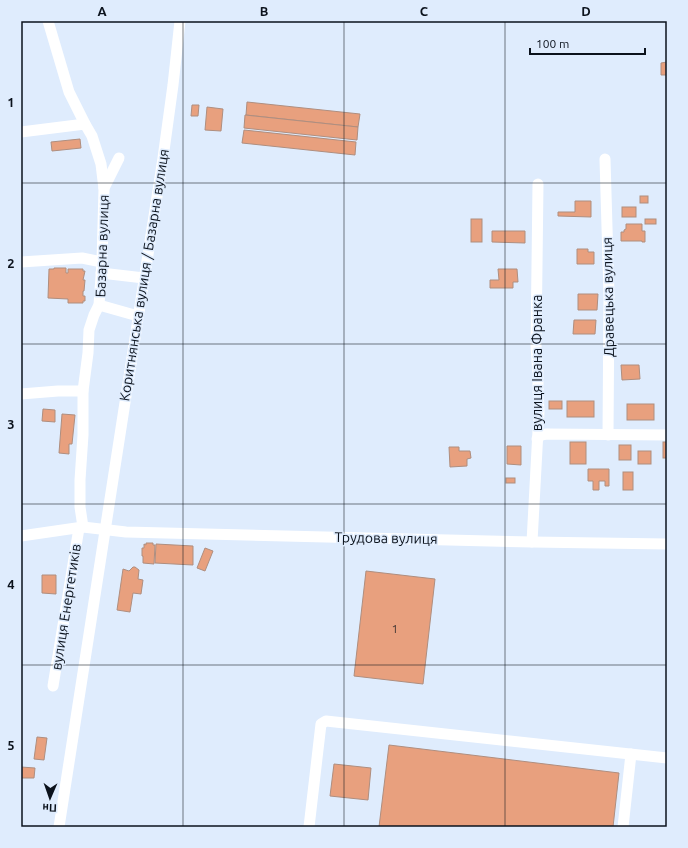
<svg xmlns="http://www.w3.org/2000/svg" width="688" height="848" viewBox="0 0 688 848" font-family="Ubuntu,sans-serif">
	<rect width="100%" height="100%" fill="#dfecfd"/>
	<g fill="#e8a07e" stroke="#af8e7f">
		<path d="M 667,62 L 667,75 L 661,75 L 661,63 Z"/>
		<path d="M 247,102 L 360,114 L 358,127 L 246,115 Z"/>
		<path d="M 192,105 L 199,105 L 198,116 L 191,116 Z"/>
		<path d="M 207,107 L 223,109 L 221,131 L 205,130 Z"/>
		<path d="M 245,115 L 358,127 L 357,140 L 244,128 Z"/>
		<path d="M 244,130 L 356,142 L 355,155 L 242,143 Z"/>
		<path d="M 80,139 L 81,148 L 52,151 L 51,142 Z"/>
		<rect x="640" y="196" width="8" height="7"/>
		<path d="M 575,201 L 591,201 L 591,217 L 558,216 L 558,212 L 575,212 Z"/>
		<rect x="622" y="207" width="14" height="10"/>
		<rect x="471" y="219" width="11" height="23"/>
		<rect x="645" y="219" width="11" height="5"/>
		<path d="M 626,224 L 642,224 L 642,231 L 645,231 L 645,242 L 642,242 L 642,241 L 621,241 L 621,232 L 624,232 L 624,230 L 626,229 Z"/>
		<path d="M 492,231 L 525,231 L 525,243 L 492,242 Z"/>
		<path d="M 577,249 L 588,249 L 588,252 L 594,252 L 594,264 L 577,264 Z"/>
		<path d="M 54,268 L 66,268 L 66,273 L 68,273 L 68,269 L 83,269 L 83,271 L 85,271 L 83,280 L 85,280 L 84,291 L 83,291 L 83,296 L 85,296 L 85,301 L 83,301 L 83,303 L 68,303 L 68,299 L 48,298 L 49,269 L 54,269 Z"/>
		<path d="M 498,269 L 517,269 L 518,282 L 513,282 L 513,288 L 490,288 L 490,280 L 499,280 Z"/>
		<path d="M 578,294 L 598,294 L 597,310 L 578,310 Z"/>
		<path d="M 574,320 L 596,320 L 595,334 L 573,334 Z"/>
		<path d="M 621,365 L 639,365 L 640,379 L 622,380 Z"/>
		<rect x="549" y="401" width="13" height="8"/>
		<rect x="567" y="401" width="27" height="16"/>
		<rect x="627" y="404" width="27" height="16"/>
		<path d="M 43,409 L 55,410 L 55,422 L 42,421 Z"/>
		<path d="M 62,414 L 75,415 L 72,444 L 69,444 L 69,454 L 59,453 Z"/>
		<rect x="570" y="442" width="16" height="22"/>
		<rect x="663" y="442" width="4" height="16"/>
		<rect x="619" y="445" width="12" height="15"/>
		<path d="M 507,446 L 521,446 L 521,465 L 507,464 Z"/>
		<path d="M 449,447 L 459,447 L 459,451 L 470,451 L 471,458 L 467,459 L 467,466 L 450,467 Z"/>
		<rect x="638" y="451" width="13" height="13"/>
		<path d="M 588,469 L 609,469 L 609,486 L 605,486 L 605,481 L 599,481 L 599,490 L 593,490 L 593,481 L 588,481 Z"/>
		<rect x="623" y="472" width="10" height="18"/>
		<rect x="506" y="478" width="9" height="5"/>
		<path d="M 146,543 L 153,543 L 153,545 L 155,545 L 154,564 L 143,563 L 143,556 L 142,556 L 142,548 L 144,548 L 144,544 L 146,545 Z"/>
		<path d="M 156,544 L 193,546 L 193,565 L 155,563 Z"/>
		<path d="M 205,548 L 213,551 L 205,571 L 197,568 Z"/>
		<path d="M 133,567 L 135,567 L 139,570 L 138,579 L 143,580 L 141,594 L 133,593 L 130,612 L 117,610 L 123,569 L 129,571 Z"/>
		<path d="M 366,571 L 435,579 L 423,684 L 354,676 Z"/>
		<path d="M 42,575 L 56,575 L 56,594 L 42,593 Z"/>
		<path d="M 37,737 L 47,738 L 44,760 L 34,759 Z"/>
		<path d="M 389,745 L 619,773 L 613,827 L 379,827 Z"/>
		<path d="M 334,764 L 371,768 L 368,800 L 330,796 Z"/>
		<path d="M 21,767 L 35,768 L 34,778 L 21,778 Z"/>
	</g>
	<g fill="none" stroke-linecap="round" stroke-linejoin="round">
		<g stroke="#fff" stroke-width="11">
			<path d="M 48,21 L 69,92 L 85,124 L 92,136 L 101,164 L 104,189 L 102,262 L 99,305 L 94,315 L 89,330 L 88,353 L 83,391 L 83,435 L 80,480 L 80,507 L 83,527"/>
			<path d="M 21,132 L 85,124"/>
			<path d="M 605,159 L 609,295 L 608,435"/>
			<path d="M 104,188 L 119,158"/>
			<path d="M 21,262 L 82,258 L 102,262"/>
			<path d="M 101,273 L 144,278"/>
			<path d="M 99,305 L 138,316"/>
			<path d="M 21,394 L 58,391 L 83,391"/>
			<path d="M 537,439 L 541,435 L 547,434 L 667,435"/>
			<path d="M 21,536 L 83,527 L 126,532 L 532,542 L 667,544"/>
			<path d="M 532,542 L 539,412 L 538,388 L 538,374 L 536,346 L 538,184"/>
			<path d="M 53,686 L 79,528"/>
			<path d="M 59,827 L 163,158 L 173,85 L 180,21"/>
			<path d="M 309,827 L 321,724 L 326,721 L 667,758"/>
			<path d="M 623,827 L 631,754"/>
		</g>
	</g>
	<path fill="none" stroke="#0b121c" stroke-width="1" stroke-opacity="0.55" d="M 183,21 L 183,827M 344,21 L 344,827M 505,21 L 505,827M 21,183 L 667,183M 21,344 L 667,344M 21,504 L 667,504M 21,665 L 667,665"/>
	<g text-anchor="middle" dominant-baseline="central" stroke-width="3" stroke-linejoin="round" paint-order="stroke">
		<g font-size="12" fill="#423634">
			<text x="395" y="628">1</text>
		</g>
		<g font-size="14" fill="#0b121c" stroke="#dfecfd">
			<text transform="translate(102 246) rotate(-88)">Базарна вулиця</text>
			<text transform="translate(144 275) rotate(-81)">Коритнянська вулиця / Базарна вулиця</text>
			<text transform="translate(608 297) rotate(-91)">Дравецька вулиця</text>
			<text transform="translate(537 363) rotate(-90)">вулиця Івана Франка</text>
			<text transform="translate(386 538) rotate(1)">Трудова вулиця</text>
			<text transform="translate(66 607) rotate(-81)">вулиця Енергетиків</text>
		</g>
	</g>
	<rect width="688" height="848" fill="none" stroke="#dfecfd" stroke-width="44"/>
	<g transform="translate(50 798) rotate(182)" stroke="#dfecfd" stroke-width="3" paint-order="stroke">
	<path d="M0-3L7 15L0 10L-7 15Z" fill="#0b121c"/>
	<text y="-6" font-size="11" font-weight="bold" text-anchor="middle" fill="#0b121c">Пн</text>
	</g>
	<path d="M530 48v6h115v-6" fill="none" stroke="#0b121c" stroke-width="2"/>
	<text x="536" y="48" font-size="12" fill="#0b121c" stroke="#dfecfd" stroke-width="3" paint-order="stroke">100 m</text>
	<rect x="22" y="22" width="644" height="804" fill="none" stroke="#0b121c" stroke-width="1.5"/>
	<g font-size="13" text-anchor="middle" font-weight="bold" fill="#0b121c">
		<text x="102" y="16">A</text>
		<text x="264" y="16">B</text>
		<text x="424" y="16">C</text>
		<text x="586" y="16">D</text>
		<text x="11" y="107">1</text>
		<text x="11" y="268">2</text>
		<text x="11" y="429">3</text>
		<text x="11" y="589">4</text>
		<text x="11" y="750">5</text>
	</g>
</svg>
